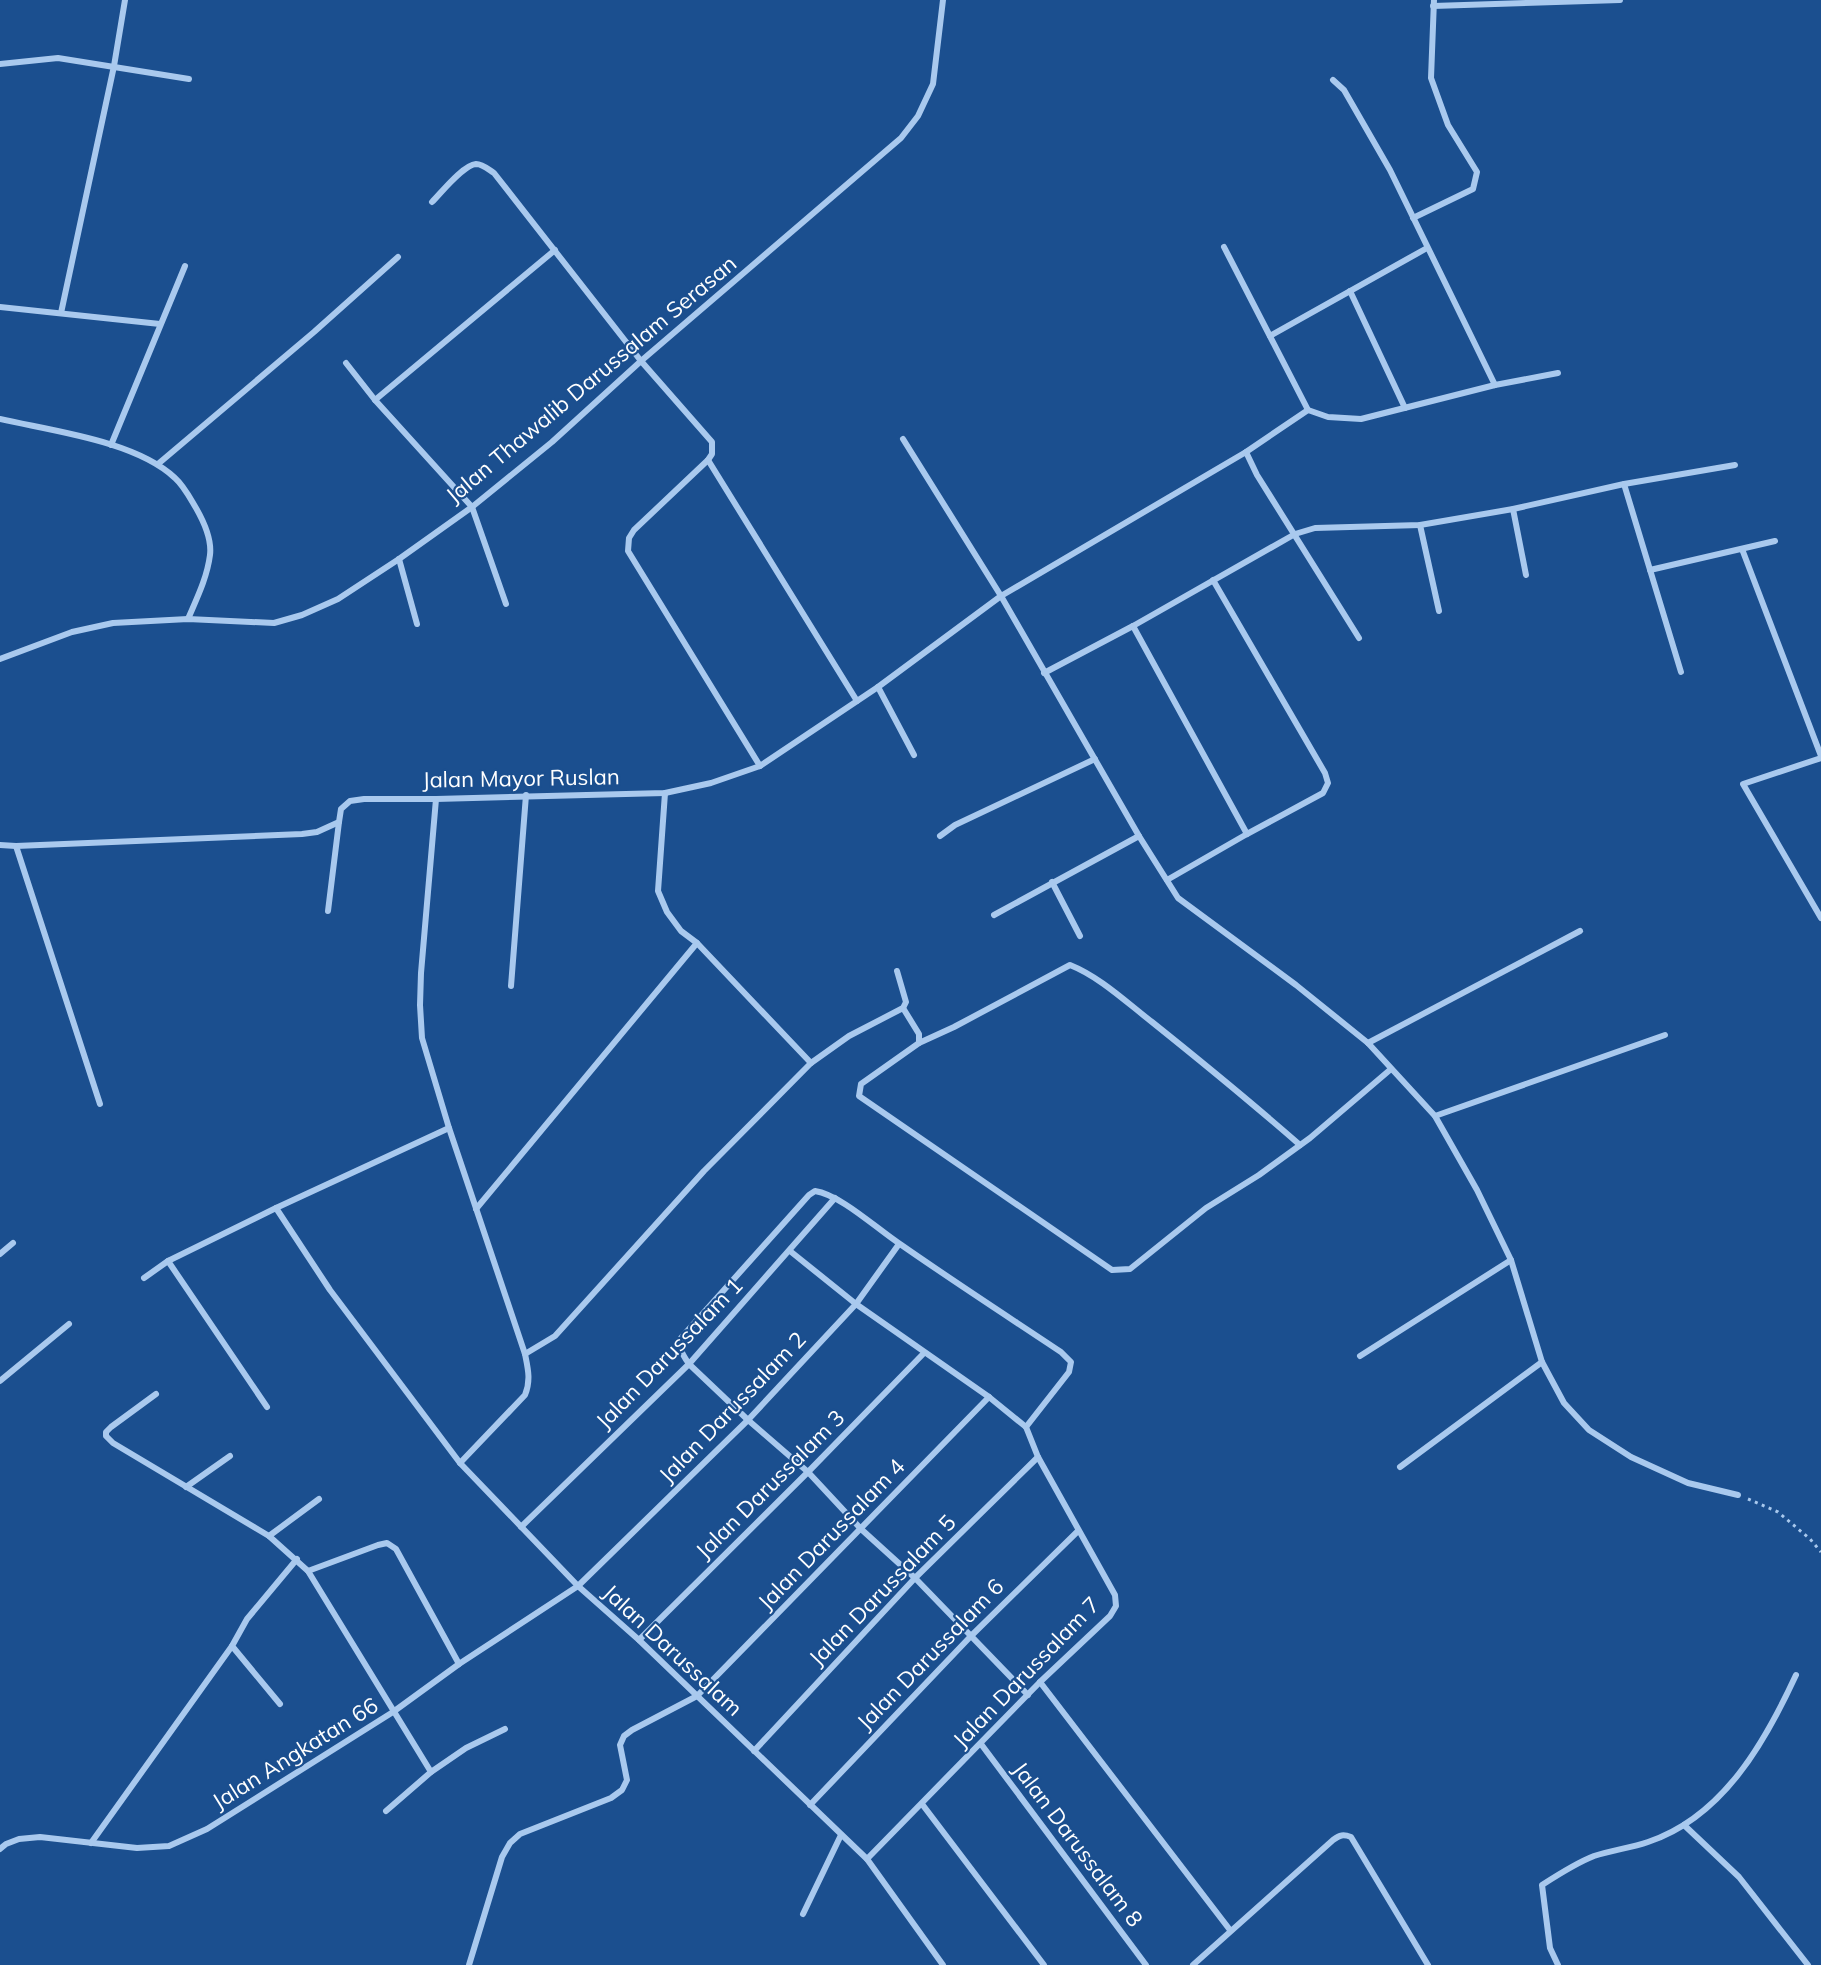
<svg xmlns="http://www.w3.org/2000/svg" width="1821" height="1965" viewBox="0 0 1821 1965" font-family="Mulish,sans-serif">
	<rect width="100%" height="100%" fill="#1b4f8f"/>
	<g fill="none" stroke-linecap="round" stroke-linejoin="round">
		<path stroke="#a9c9ee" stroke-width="3" stroke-dasharray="3 4.5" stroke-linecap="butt" d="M 1748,1499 L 1778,1512 L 1810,1539 L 1821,1552"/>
		<g stroke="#a9c9ee" stroke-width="6">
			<path d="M 1433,6 L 1620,0"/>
			<path d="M 0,64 L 58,58 L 189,79"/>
			<path d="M 1333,80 L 1344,90 L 1390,170 L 1495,385"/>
			<path d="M 432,202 C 441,193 463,165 476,164 C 483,164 489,170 494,173 L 641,361 L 712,442 L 712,454 L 708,460 L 634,530 L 629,538 L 628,551 L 760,766"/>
			<path d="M 1413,218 L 1473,189 L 1477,172 L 1448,125 L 1431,78 L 1434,0"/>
			<path d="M 1224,247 L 1308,410 L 1328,417 L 1361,419 L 1495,385 L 1558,373"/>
			<path d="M 1350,291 L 1405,408"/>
			<path d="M 0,307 L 160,324"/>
			<path d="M 61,313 L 114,66 L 125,0"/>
			<path d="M 1270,336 L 1427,248"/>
			<path d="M 346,363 L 375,400 L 472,507 L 506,604"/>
			<path d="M 375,400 L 555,250"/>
			<path d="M 0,419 C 52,431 136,441 175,478 C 184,486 190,498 196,508 C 204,522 212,539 210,555 C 207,578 197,598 188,619"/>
			<path d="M 903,439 L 1001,596 L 1139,836 L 1178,898 L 1296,985 L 1368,1043 L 1435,1116 L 1477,1190 L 1511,1260 L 1542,1362 L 1564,1403 L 1589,1430 L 1631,1457 L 1688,1483 L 1738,1495"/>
			<path d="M 111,445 L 185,266"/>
			<path d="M 1246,452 L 1308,410"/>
			<path d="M 708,460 L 857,701"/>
			<path d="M 158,464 L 314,332 L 398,257"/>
			<path d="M 1624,484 L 1681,672"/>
			<path d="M 1513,509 L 1526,575"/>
			<path d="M 1420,525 L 1439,611"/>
			<path d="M 1742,549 L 1821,756"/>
			<path d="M 399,559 L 417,624"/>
			<path d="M 1650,570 L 1775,541"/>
			<path d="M 1133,626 L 1247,834"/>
			<path d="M 0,659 L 72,632 L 113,623 L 188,619 L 274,623 L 302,615 L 338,599 L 399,559 L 472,507 L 552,442 L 641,361 L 901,138 L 918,116 L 933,84 L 943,0"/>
			<path d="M 1044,673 L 1133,626 L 1295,534 L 1315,528 L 1420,525 L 1513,509 L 1624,484 L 1735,465"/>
			<path d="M 878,687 L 914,755"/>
			<path d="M 1821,758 L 1743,784 L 1821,918"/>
			<path d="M 665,793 L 658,891 L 667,912 L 681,931 L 697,943 L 811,1063"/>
			<path d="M 436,799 L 421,973 L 420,1005 L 422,1038 L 449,1128 L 525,1354 C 528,1369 531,1380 525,1395 L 460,1463"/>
			<path d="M 940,836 L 955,825 L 1095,759"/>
			<path d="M 0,845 L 16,846 L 302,834 L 317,832 L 339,822 L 341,809 L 350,801 L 364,799 L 436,799 L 665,793 L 711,783 L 760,766 L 878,687 L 1001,596 L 1246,452 L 1257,475 L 1359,638"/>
			<path d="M 16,846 L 100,1104"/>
			<path d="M 1167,880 L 1247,834 L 1323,793 L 1328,783 L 1325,773 L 1213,580"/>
			<path d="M 1052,882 L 1080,936"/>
			<path d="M 328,911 L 339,822"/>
			<path d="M 994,915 L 1139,836"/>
			<path d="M 511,986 L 526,795"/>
			<path d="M 903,1008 L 919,1034 L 919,1043 L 861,1084 L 859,1096 L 1112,1270 L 1130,1269 L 1206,1208 L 1259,1175 L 1310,1138 L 1391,1069"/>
			<path d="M 919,1043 L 954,1027 L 1070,965 C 1100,977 1126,1002 1152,1022 C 1202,1062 1252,1103 1300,1145"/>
			<path d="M 1368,1043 L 1580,931"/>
			<path d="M 1435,1116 L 1665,1035"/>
			<path d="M 276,1208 L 330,1290 L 460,1463 L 578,1586 L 639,1640 L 867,1859 L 943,1965"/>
			<path d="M 476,1209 L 697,943"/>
			<path d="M 790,1251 L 856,1304 L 989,1397 L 1026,1427 L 1038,1457 L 1115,1595 L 1116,1606 L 1110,1616 L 1040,1682 L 867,1859"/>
			<path d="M 0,1254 L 13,1243"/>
			<path d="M 168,1261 L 267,1407"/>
			<path d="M 144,1278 L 168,1261 L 276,1208 L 449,1128"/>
			<path d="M 525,1354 L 555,1336 L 704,1171 L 811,1063 L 849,1036 L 903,1008 L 906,1002 L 897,971"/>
			<path d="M 1360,1356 L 1511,1260"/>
			<path d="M 0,1381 L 69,1324"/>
			<path d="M 156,1394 L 111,1427 L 106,1432 L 106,1436 L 113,1443 L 269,1536 L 308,1571 L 431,1772"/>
			<path d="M 1026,1427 L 1069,1372 L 1071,1362 L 1061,1352 C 1007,1316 953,1281 900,1244 C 877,1229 841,1195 815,1191 L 809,1195 L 681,1338 C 679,1350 683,1355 689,1364 L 748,1420 L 808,1472 L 861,1529 L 915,1578 L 1028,1695"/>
			<path d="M 1400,1467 L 1542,1362"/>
			<path d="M 186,1487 L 230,1456"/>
			<path d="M 521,1527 L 689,1364 L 835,1198"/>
			<path d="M 269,1536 L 319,1499"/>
			<path d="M 308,1571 L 378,1545 L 387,1543 L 396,1549 L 459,1664"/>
			<path d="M 639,1640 L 808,1472 L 924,1353"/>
			<path d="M 1040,1682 L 1230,1930"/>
			<path d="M 280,1704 L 232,1646 L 247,1619 L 297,1559"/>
			<path d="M 981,1744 L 1146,1965"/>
			<path d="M 754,1751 L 915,1578 L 1038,1457"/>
			<path d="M 922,1804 L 1044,1965"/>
			<path d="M 810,1805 L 971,1636 L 1078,1531"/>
			<path d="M 386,1811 L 431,1772 L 466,1748 L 505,1729"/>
			<path d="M 1684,1825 L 1739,1877 L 1808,1965"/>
			<path d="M 91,1843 L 232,1646"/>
			<path d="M 0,1849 L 6,1844 L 19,1839 L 40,1837 L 137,1848 L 169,1846 L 207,1829 L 393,1712 L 459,1664 L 578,1586 L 748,1420 L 856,1304 L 899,1244"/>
			<path d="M 803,1914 L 841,1835"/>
			<path d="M 469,1965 L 502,1857 L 510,1843 L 520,1834 L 611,1798 L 622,1790 L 627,1780 L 620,1745 L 624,1736 L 632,1730 L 697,1696 L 989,1397"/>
			<path d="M 1193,1965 L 1333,1840 C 1340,1835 1343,1834 1351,1837 L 1428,1965"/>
			<path d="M 1558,1965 L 1550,1948 L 1542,1885 C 1559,1874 1576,1863 1594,1856 C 1612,1850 1631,1848 1648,1842 C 1723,1817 1765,1742 1796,1675"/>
		</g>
	</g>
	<g text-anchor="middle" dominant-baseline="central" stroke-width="4.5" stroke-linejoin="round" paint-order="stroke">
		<g font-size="22" fill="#fff" stroke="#1b4f8f">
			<text transform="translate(591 379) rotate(-40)">Jalan Thawalib Darussalam Serasan</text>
			<text transform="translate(521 778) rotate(-1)">Jalan Mayor Ruslan</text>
			<text transform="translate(669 1353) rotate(-46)">Jalan Darussalam 1</text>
			<text transform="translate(732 1407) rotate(-46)">Jalan Darussalam 2</text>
			<text transform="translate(770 1484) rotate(-45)">Jalan Darussalam 3</text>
			<text transform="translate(831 1534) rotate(-46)">Jalan Darussalam 4</text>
			<text transform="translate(882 1590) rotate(-46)">Jalan Darussalam 5</text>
			<text transform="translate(673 1650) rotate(43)">Jalan Darussalam</text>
			<text transform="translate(930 1654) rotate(-46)">Jalan Darussalam 6</text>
			<text transform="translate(1026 1672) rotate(-46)">Jalan Darussalam 7</text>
			<text transform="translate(295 1753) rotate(-32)">Jalan Angkatan 66</text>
			<text transform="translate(1078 1844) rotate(53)">Jalan Darussalam 8</text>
		</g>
	</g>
</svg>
